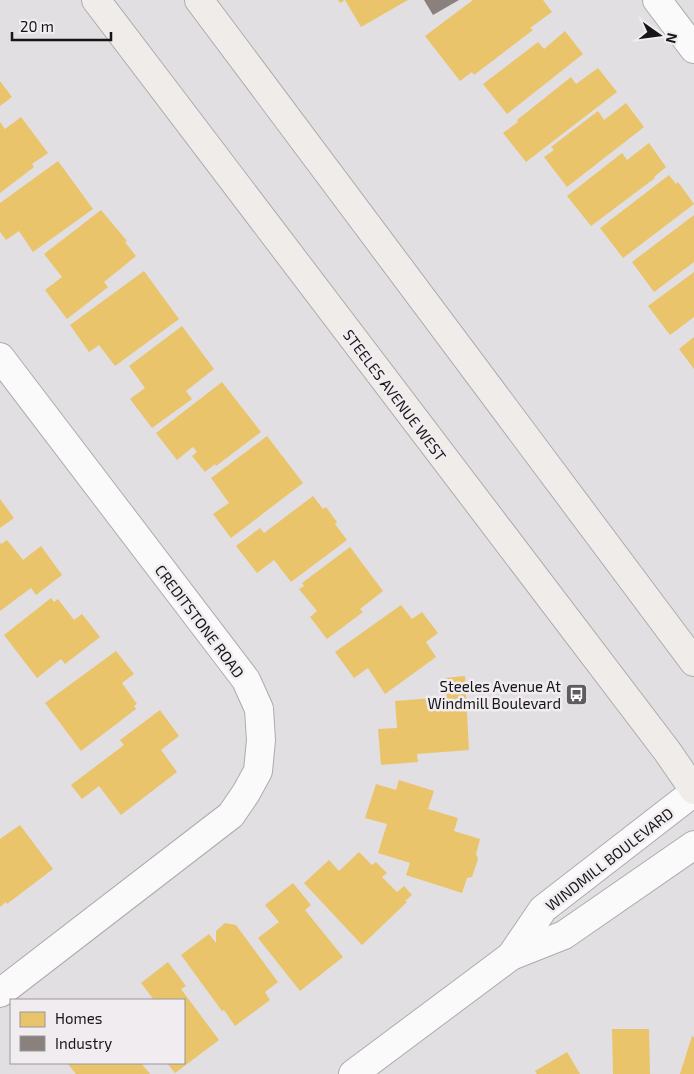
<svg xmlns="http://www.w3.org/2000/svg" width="694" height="1074" viewBox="0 0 694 1074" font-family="'Exo 2',sans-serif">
	<rect width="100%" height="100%" fill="#e2dfe2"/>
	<g fill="#e9c46a">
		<path d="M 338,0 L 408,0 L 361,27 L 345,0 L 340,3 Z"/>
		<path d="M 473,0 L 543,0 L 552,12 L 530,28 L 533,30 L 474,75 L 472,72 L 460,81 L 425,36 Z"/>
		<path d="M 565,31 L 583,54 L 507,114 L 483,84 L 538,42 L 544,49 Z"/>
		<path d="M 598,68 L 617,92 L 526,162 L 503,133 L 518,122 L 517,120 L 571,77 L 576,84 Z"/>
		<path d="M 0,81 L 12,97 L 0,106 Z"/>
		<path d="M 626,103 L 644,127 L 567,187 L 544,157 L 554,150 L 551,147 L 598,111 L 604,120 Z"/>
		<path d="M 21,117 L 48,153 L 32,164 L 34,167 L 0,193 L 0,122 L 5,129 Z"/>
		<path d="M 649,143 L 666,167 L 654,177 L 655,178 L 591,226 L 567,196 L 622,153 L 627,160 Z"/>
		<path d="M 58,161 L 93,209 L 33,252 L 19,231 L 6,240 L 0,232 L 0,203 Z"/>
		<path d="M 669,175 L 676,184 L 678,182 L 694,204 L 623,258 L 600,228 Z"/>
		<path d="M 101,210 L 127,241 L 125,242 L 136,256 L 104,282 L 108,287 L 67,319 L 45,290 L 62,277 L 44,254 Z"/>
		<path d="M 694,215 L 694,262 L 654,292 L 632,262 Z"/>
		<path d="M 144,271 L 179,319 L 115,366 L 99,345 L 89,352 L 70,325 Z"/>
		<path d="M 694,272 L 694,317 L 670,335 L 648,306 Z"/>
		<path d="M 182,326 L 214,369 L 186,391 L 192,399 L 152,428 L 130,399 L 145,388 L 129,366 Z"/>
		<path d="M 694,337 L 694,369 L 679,349 Z"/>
		<path d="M 222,382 L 261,432 L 216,466 L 215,464 L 205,472 L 192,456 L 197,452 L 193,447 L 177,460 L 156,433 Z"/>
		<path d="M 267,436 L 303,483 L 231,538 L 213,514 L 229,503 L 211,478 Z"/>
		<path d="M 313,496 L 323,509 L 326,507 L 337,522 L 335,524 L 347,540 L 291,582 L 274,560 L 257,573 L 236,546 L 260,528 L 264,533 Z"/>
		<path d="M 0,499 L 14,518 L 0,528 Z"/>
		<path d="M 7,540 L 23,560 L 41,546 L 62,575 L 36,595 L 31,588 L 0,611 L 0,542 L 1,544 Z"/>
		<path d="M 350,547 L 383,591 L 360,609 L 363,612 L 327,639 L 310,617 L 317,611 L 299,589 L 304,586 L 302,583 Z"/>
		<path d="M 51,598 L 54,602 L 58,599 L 74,620 L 82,614 L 100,637 L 65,664 L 61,659 L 37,678 L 4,635 Z"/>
		<path d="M 401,605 L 412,619 L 422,612 L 438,633 L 426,642 L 436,657 L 385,694 L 368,668 L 354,678 L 335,652 Z"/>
		<path d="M 116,651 L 134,674 L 122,683 L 137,704 L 134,706 L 136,709 L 81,751 L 45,703 Z"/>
		<path d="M 465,676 L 469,750 L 417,754 L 418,762 L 381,765 L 378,729 L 397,728 L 395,701 L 447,697 L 445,678 Z"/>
		<path d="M 160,710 L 179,736 L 161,750 L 177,772 L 121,815 L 99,786 L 82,799 L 71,785 L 124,745 L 120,740 Z"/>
		<path d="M 399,780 L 434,791 L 428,809 L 458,818 L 454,831 L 480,839 L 476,854 L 478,859 L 472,877 L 467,878 L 462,893 L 406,875 L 410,863 L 378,853 L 387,824 L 365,818 L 376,784 L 396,790 Z"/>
		<path d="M 20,825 L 53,869 L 7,904 L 6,902 L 0,907 L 0,839 Z"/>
		<path d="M 359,852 L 372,865 L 376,862 L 387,873 L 382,877 L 397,892 L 404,886 L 412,895 L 405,901 L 407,902 L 362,945 L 304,883 L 329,860 L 339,871 Z"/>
		<path d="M 293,883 L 311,905 L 305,910 L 343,957 L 300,991 L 258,938 L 279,922 L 265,905 Z"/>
		<path d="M 225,923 L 236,925 L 278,982 L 265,992 L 270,1000 L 235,1026 L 224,1010 L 222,1011 L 181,955 L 209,934 L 216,943 L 216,931 Z"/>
		<path d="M 168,962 L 186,986 L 181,989 L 219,1040 L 175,1073 L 167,1063 L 184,1063 L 184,1000 L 154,1000 L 141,983 Z"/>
		<path d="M 612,1029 L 649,1029 L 650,1074 L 613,1074 Z"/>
		<path d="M 692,1036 L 694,1037 L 694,1074 L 680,1074 Z"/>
		<path d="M 567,1052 L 580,1074 L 537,1074 L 535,1071 Z"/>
		<path d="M 67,1063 L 141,1063 L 150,1074 L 76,1074 Z"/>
	</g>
	<path fill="#8a817c" d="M 424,0 L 459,0 L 433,15 Z"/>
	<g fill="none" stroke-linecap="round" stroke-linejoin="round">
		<defs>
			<g id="minor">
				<path d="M 657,0 L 694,49"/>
				<path d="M 0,357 L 246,680 L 259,709 L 261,740 L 258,771 L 246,793 L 231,815 L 0,993"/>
				<path d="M 511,956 L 543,909 L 694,792"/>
				<path d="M 353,1074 L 511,956 L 564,935 L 694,845"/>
			</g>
			<g id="secondary">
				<path d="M 96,0 L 667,751 L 694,790"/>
				<path d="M 199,0 L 694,662"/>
			</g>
		</defs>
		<use href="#minor" stroke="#adabad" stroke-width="30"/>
		<use href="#secondary" stroke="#adabad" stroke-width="30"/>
		<use href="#minor" stroke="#fbfafb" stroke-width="28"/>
		<use href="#secondary" stroke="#efecea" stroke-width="28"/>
	</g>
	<defs>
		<symbol id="bus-square" viewBox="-11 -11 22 22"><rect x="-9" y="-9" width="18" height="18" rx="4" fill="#5e5c5e" stroke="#f0ecf0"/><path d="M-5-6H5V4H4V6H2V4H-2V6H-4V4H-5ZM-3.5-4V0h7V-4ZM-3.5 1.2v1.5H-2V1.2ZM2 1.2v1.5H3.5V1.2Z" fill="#fff"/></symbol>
	</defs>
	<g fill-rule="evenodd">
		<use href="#bus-square" x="564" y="682" width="25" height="25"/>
	</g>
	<g text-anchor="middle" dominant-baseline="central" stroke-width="5" stroke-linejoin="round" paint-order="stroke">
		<g font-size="15" fill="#171617" stroke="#f0ecf0">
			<text transform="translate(395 395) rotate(53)">STEELES AVENUE WEST</text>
			<text transform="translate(200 621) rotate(53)">CREDITSTONE ROAD</text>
			<text transform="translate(609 859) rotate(-38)">WINDMILL BOULEVARD</text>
		</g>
		<g font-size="15" fill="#171617" stroke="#f0ecf0" text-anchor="end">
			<text x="561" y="686">Steeles Avenue At<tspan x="561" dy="17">Windmill Boulevard</tspan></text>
		</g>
	</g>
	<rect x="10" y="999" width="175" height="65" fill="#f0ecf0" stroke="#999699"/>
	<rect x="20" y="1012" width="25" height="15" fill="#e9c46a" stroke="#999699"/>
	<text x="55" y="1024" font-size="15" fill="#171617">Homes</text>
	<rect x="20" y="1036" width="25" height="15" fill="#8a817c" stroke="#999699"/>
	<text x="55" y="1049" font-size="15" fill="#171617">Industry</text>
	<g transform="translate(659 35) rotate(104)" stroke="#f0ecf0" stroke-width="4" paint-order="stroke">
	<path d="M0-4L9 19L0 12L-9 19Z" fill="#171617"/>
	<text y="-8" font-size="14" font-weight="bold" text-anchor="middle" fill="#171617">N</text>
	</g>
	<path d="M12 32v8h99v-8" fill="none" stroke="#171617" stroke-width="2.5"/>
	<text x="20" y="32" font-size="15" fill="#171617" stroke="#f0ecf0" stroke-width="4" paint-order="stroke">20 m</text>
</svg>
